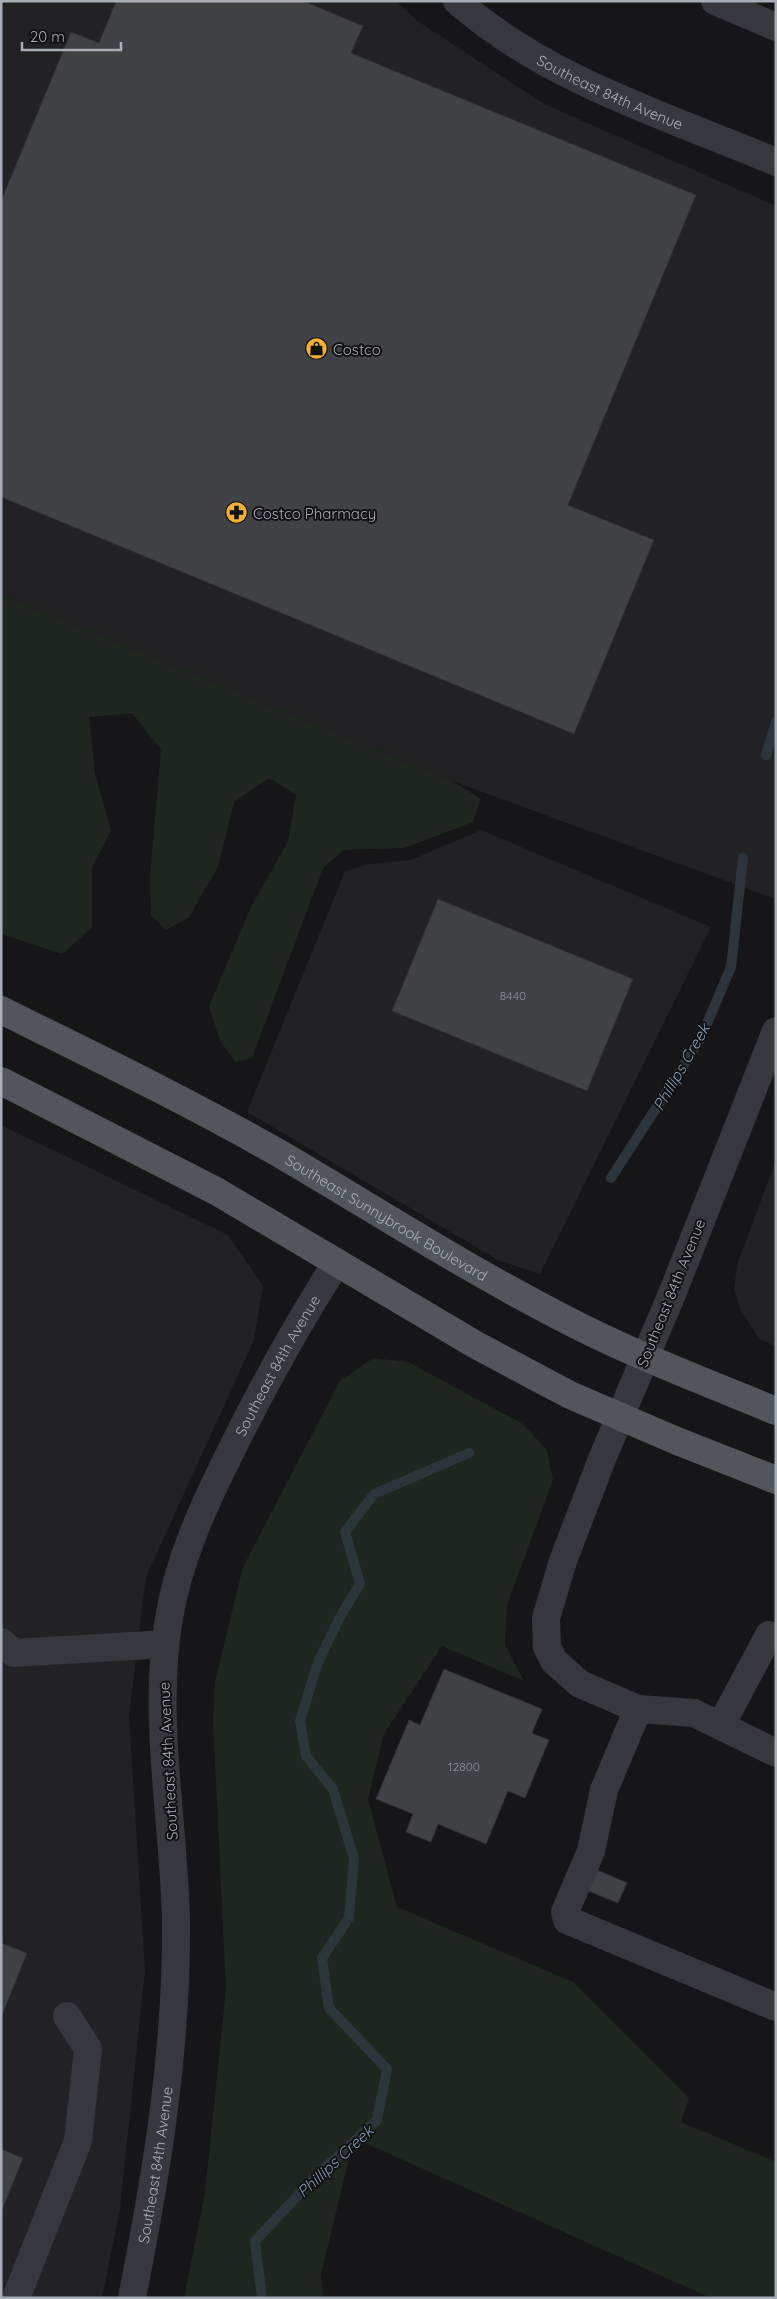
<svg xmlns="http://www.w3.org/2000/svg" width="777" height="2299" viewBox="0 0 777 2299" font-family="Quicksand,sans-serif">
	<rect width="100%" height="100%" fill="#161618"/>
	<g fill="#222225">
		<path d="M 1,1 L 396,1 L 416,20 L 544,104 L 776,206 L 776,899 L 452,781 L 1,594 Z"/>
		<path d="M 481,830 L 711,927 L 540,1274 L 500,1261 L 247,1112 L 345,871 L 370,864 L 411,860 Z"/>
		<path d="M 1,1125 L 228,1235 L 263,1286 L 254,1340 L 146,1577 L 129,1715 L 145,1971 L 120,2209 L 102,2298 L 1,2298 Z"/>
		<path d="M 776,1160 L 776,1347 L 759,1338 L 741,1311 L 734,1289 L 737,1265 Z"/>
	</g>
	<g fill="#1e261f">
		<path d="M 1,594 L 452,781 L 481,799 L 473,822 L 404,848 L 344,850 L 323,868 L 252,1058 L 236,1062 L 220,1041 L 209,1006 L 251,907 L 288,841 L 296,795 L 269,778 L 234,802 L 218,867 L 189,917 L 166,930 L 151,915 L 150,875 L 161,750 L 132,713 L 89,717 L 95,773 L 111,831 L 92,867 L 92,928 L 62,954 L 1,934 Z"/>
		<path d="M 373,1358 L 408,1362 L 523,1424 L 547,1450 L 553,1480 L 507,1605 L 505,1645 L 524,1681 L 442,1646 L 384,1734 L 368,1799 L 397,1907 L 573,1982 L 689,2098 L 681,2122 L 776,2162 L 776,2298 L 711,2298 L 354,2138 L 321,2274 L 323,2298 L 184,2298 L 205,2193 L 226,1989 L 213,1721 L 215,1681 L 243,1567 L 340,1381 Z"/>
	</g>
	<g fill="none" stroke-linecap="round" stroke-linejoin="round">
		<g stroke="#2c353c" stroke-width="10">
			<path d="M 766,755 L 776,722"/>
			<path d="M 611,1178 L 700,1040 L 731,967 L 743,858"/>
			<path d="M 262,2298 L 255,2241 L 315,2177 L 377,2120 L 387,2069 L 329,2008 L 322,1958 L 349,1918 L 354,1859 L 333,1789 L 306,1756 L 300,1721 L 318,1662 L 341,1615 L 360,1584 L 345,1532 L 374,1494 L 469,1453"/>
		</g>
	</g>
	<g fill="#404145" stroke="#303034">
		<path d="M 116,1 L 303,1 L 363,26 L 351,53 L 696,195 L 568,505 L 654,540 L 574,734 L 1,497 L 1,201 L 71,32 L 99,43 Z"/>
		<path d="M 438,899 L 633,979 L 587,1091 L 392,1011 Z"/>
		<path d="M 444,1669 L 542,1709 L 532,1733 L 549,1740 L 525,1798 L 508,1791 L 486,1844 L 438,1824 L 431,1842 L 406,1832 L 413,1814 L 376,1799 L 409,1720 L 420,1725 Z"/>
		<path d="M 590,1867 L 627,1883 L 618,1903 L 581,1888 Z"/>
		<path d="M 1,1943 L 27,1953 L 1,2018 Z"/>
		<path d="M 1,2149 L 23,2158 L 1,2213 Z"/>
	</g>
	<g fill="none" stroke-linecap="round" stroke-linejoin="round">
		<g stroke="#37383d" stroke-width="28">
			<path id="s1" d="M 457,1 C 547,80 667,116 776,162"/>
			<path d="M 715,1 L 776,27"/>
			<path d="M 776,1031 L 672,1294 L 602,1459 L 563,1561 L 546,1618 L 547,1647 L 554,1661 L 580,1684 L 638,1709 L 694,1713 L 776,1753"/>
			<path d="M 1,1642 L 14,1653 L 165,1644"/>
			<path d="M 638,1709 L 604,1790 L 591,1851 L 565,1912 L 567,1920 L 776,2007"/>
			<path d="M 721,1725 L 769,1635 L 776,1638"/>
			<path d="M 16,2298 L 78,2141 L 88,2049 L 67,2016"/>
			<path id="s2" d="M 132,2298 C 157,2171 177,2051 176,1921 C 174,1821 152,1718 169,1618 C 179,1558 204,1505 231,1451 C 263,1386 298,1323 337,1262"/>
		</g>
		<g stroke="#53555c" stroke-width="28">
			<path id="s3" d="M 1,1010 C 96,1057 191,1103 282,1155 C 374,1209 464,1267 559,1316 C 629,1353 703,1381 776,1411"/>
			<path d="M 1,1081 L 216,1191 L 476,1345 L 570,1395 L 677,1441 L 776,1480"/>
		</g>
	</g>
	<defs>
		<symbol id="shop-disc" viewBox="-11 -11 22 22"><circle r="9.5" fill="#f2b134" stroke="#111113"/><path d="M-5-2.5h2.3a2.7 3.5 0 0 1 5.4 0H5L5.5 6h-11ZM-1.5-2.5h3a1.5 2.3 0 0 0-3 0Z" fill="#111"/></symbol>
		<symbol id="pharmacy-disc" viewBox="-11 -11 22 22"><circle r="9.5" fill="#f2b134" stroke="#111113"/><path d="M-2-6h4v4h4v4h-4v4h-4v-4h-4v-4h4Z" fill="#111"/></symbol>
	</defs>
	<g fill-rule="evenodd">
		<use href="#shop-disc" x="304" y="336" width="25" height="25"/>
		<use href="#pharmacy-disc" x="224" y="500" width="25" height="25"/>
	</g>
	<g text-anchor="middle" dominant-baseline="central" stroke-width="4" stroke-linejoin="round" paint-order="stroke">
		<g font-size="12" fill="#8e929b">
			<text x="513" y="995">8440</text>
			<text x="464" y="1766">12800</text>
		</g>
		<g font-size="15" fill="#a8adb8" stroke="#111113">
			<text stroke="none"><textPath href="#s1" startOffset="179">Southeast 84th Avenue</textPath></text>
			<text stroke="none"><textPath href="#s3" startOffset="438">Southeast Sunnybrook Boulevard</textPath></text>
			<text transform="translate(671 1293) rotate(-68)">Southeast 84th Avenue</text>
			<text stroke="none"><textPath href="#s2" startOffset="960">Southeast 84th Avenue</textPath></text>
			<text transform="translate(168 1761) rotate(-93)">Southeast 84th Avenue</text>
			<text stroke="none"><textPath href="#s2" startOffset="135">Southeast 84th Avenue</textPath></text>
		</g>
		<g font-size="15" fill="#a8adb8" stroke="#111113" text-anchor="start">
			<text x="333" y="349">Costco</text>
			<text x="253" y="513">Costco Pharmacy</text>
		</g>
		<g font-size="16" font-style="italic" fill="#7f9bb3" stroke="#111113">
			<text transform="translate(681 1067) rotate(-60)">Phillips Creek</text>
			<text transform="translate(335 2161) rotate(-43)">Phillips Creek</text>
		</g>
	</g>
	<rect width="777" height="2299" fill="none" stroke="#a8adb8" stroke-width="5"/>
	<path d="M22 42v8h99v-8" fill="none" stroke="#a8adb8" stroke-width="2.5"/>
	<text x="30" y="42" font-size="15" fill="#a8adb8" stroke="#111113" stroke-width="4" paint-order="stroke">20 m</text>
</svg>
